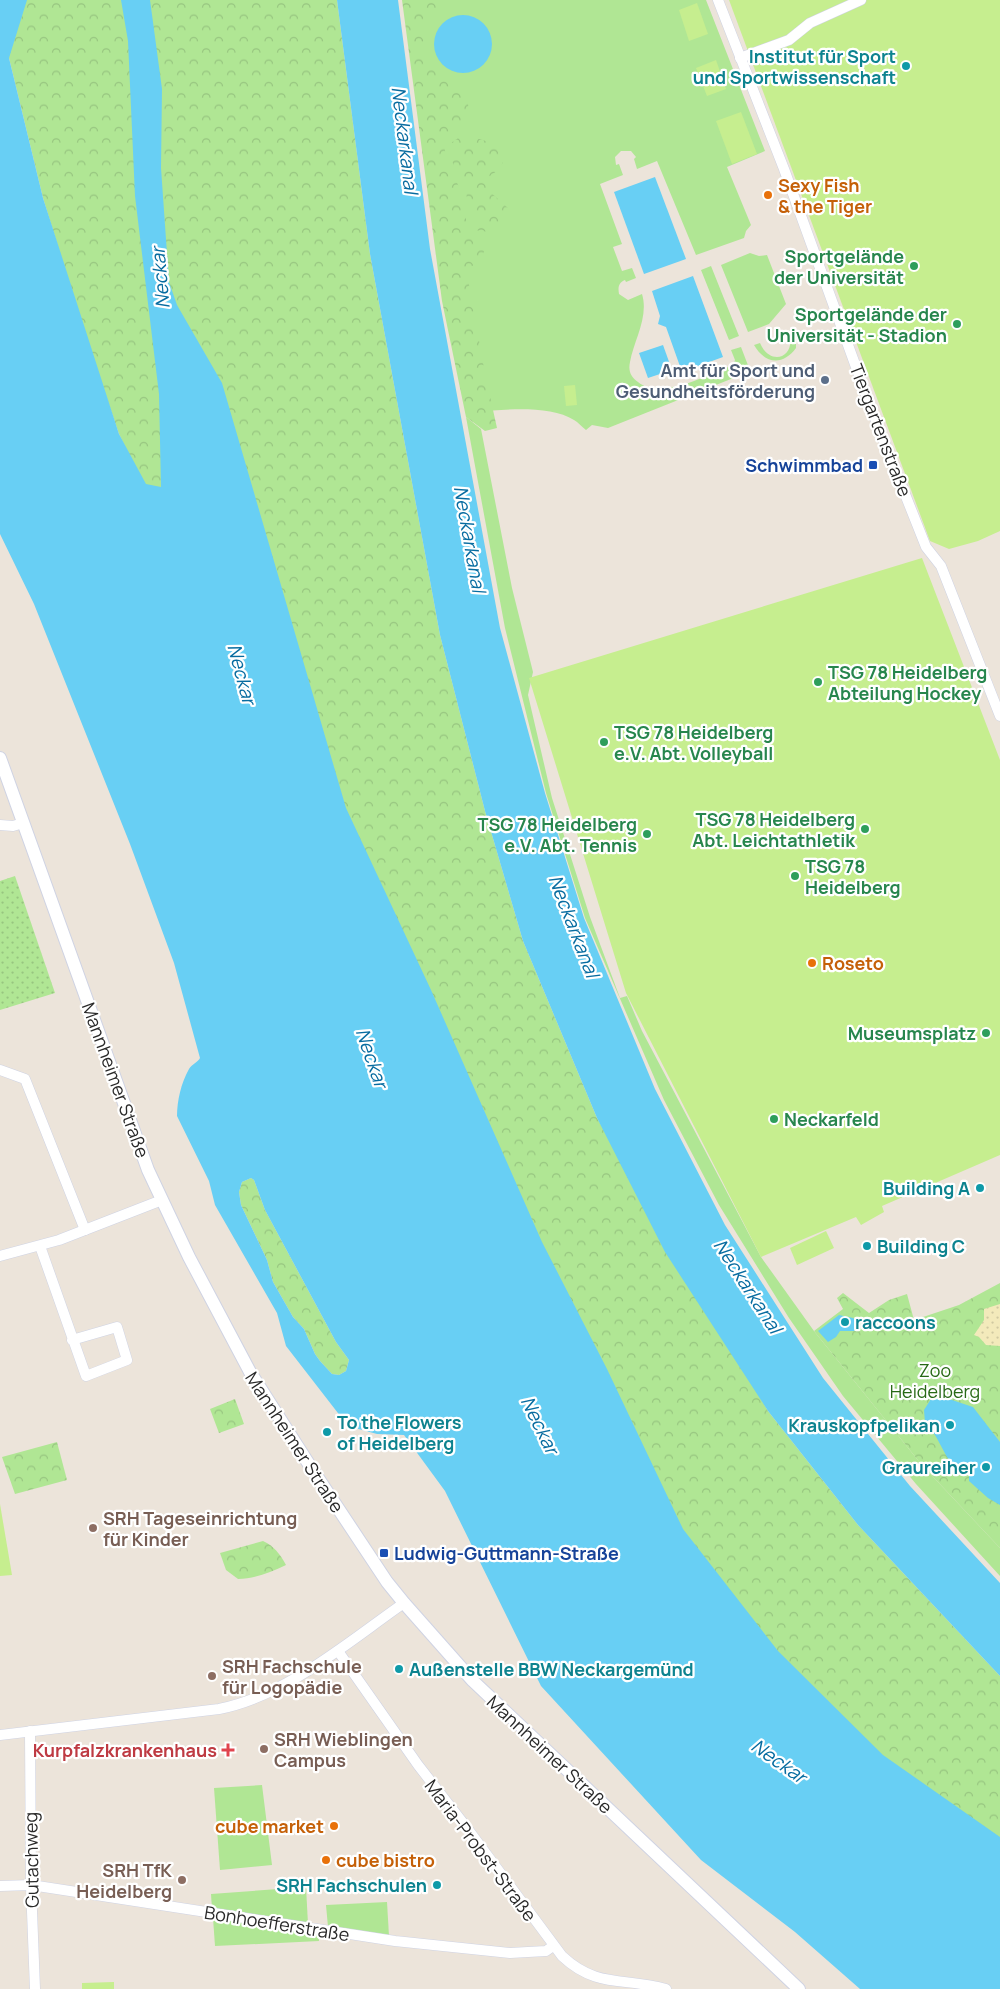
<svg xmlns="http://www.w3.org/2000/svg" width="1000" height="1989" viewBox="0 0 1000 1989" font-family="Manrope,sans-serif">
	<defs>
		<pattern id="forest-crowns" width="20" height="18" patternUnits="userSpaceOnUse" patternTransform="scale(1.25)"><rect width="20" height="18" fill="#b0e694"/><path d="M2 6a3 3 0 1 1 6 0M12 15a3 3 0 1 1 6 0" fill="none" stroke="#97c580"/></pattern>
		<pattern id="sand-dots" width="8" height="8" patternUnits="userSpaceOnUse" patternTransform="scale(1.25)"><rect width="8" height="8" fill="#f3eabb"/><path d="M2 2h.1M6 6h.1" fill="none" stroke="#d0c9a1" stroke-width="1.8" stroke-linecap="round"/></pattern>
		<pattern id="garden-dots" width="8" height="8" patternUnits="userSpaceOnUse" patternTransform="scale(1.25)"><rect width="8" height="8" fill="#b0e694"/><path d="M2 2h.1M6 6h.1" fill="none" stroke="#97c580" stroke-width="1.8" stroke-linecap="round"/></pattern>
	</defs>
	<rect width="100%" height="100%" fill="#ece4da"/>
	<g fill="#b0e694">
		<path d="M 412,0 L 706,0 L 765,151 L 727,167 L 751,225 L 746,231 L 744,238 L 696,255 L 657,161 L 637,169 L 634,159 L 636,157 L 631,151 L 621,151 L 615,157 L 616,165 L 619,164 L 623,175 L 600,184 L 622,244 L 613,247 L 622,271 L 632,268 L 636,278 L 626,282 L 625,280 C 618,283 618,288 619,294 L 628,300 L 642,294 C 649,317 634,340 630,362 C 628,371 631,377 638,382 C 661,401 709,374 733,365 L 735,360 L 731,350 L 741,347 L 749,368 L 746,373 L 608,428 L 592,425 L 586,430 C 582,427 578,422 574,420 C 551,405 504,409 478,412 Z"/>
		<path d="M 750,253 L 759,256 L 767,255 L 786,304 L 769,324 L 748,332 L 721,265 Z"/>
		<path d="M 711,266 L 739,336 L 729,340 L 701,270 Z"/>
		<path d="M 796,330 L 796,348 C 783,366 765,364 754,345 L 760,343 C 770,367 797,358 789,332 Z"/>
		<path d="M 466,417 L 481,429 L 512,588 L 533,672 L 528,695 L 552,798 L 590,917 L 620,998 L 627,996 L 642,1031 L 761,1257 L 814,1331 L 921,1464 L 1000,1548 L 1000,1576 L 916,1484 L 843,1396 L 789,1318 L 719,1205 L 664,1100 L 585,918 L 546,793 L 505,628 Z"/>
		<path d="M 262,1785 L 272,1865 L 220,1870 L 214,1788 Z"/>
		<path d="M 306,1887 L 308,1924 L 212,1909 L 211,1894 Z"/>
		<path d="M 387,1902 L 389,1936 L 328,1927 L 326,1905 Z"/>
		<path d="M 213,1918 L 318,1933 L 319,1941 L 215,1946 Z"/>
	</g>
	<g fill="url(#forest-crowns)">
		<path d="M 4,0 L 337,0 L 370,254 L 440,635 L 485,811 L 523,941 L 597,1118 L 768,1411 L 858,1525 L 1000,1676 L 1000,1982 L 751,1743 L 119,434 L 88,343 L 43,198 L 9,58 Z"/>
		<path d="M 402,0 L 433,0 L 437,7 L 429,19 L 423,43 L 428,59 L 438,76 L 467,91 L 469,116 L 444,143 C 445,163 457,178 462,196 C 467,212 462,218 473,234 L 489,237 L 480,263 L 466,268 L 485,374 L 497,428 L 485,431 L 466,417 L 442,301 Z"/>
		<path d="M 464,134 L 498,145 L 505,153 L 501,168 L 487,178 L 488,190 L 508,208 L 509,223 L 497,233 L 474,230 L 474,215 L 466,208 L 467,187 L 455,171 L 448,145 Z"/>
		<path d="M 251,1178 L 254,1180 L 265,1210 L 336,1342 L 349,1360 L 346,1371 L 339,1375 L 332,1374 L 320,1361 L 315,1354 L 304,1329 L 293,1317 L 273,1282 L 267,1260 L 241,1205 L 239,1192 L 242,1182 Z"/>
		<path d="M 1000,1283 L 1000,1548 L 921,1464 L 814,1331 L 843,1309 L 837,1298 L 843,1293 L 869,1313 L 889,1300 L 907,1294 L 914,1320 L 959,1305 Z"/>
		<path d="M 235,1399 L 244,1424 L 219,1433 L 210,1409 Z"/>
		<path d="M 57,1442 L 67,1480 L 15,1494 L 2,1457 Z"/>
		<path d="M 263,1541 C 274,1546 280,1554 286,1565 C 270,1573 256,1578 238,1579 L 226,1570 L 220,1553 Z"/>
	</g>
	<path fill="url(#sand-dots)" d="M 1000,1304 L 1000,1346 L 986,1345 L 979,1337 L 974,1335 L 984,1320 L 984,1309 Z"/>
	<path fill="url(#garden-dots)" d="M 15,876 L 55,993 L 0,1010 L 0,881 Z"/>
	<g fill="#c6ee8f">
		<path d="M 729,0 L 1000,0 L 1000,531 L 978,541 L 949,549 L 930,541 Z"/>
		<path d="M 697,3 L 708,34 L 689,41 L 679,10 Z"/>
		<path d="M 716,60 L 726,89 L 707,96 L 696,68 Z"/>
		<path d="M 741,112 L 757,154 L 732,164 L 716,121 Z"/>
		<path d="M 575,385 L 577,405 L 566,406 L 564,386 Z"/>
		<path d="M 922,558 L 1000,760 L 1000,1155 L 882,1206 L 884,1212 L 861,1225 L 856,1217 L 761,1257 L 626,993 L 529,678 Z"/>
		<path d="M 826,1231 L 834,1248 L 797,1265 L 790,1248 Z"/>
		<path d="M 0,1504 L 12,1575 L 0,1576 Z"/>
		<path d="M 114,1982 L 114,1989 L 82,1989 L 82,1983 Z"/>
	</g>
	<g fill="#68cff4" fill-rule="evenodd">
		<path d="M 0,0 L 27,0 L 9,58 L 43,198 L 119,434 L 146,484 L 161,487 L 159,394 L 135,196 L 128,41 L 121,0 L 150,0 L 162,89 L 161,168 L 169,282 L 177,305 L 222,383 L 346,808 L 431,990 L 542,1242 L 607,1369 L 683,1529 L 778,1651 L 883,1755 L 1000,1837 L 1000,1989 L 860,1989 L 795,1932 L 701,1860 L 541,1686 L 445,1491 L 404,1435 L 377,1434 L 355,1428 L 341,1417 L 286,1346 L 277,1313 L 215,1205 L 209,1181 L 177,1116 C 177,1101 181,1083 189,1069 C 192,1064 198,1062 200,1058 L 174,963 L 130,844 L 34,604 L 0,534 ZM 251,1178 L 254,1180 L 265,1210 L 336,1342 L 349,1360 L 346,1371 L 339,1375 L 332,1374 L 320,1361 L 315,1354 L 304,1329 L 293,1317 L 273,1282 L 267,1260 L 241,1205 L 239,1192 L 242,1182 Z"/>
		<path d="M 337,0 L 398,0 L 430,249 L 500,628 L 545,793 L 584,918 L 655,1089 L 725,1225 L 823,1378 L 910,1486 L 1000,1583 L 1000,1676 L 858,1525 L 768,1411 L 665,1252 L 597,1118 L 523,941 L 485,811 L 440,635 L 370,254 Z"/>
		<circle cx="463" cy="44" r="29"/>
		<path d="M 655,177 L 686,259 L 644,274 L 614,192 Z"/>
		<path d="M 693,276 L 723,357 L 682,372 L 666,327 L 658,324 L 660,316 L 652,291 Z"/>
		<path d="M 663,345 L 672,370 L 648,378 L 639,353 Z"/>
		<path d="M 839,1315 L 853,1318 L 859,1322 L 859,1327 L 854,1331 L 840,1331 L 836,1337 L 828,1342 L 818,1331 Z"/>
		<path d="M 931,1399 L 949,1399 L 973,1407 L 1000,1442 L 1000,1505 L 988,1498 L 969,1481 L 969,1475 C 966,1472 962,1474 959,1471 C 943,1458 940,1436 925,1423 L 924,1410 Z"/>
	</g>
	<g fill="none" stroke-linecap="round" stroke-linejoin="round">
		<defs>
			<g id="minor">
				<path d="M 718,0 L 784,169 L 872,411 L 926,547 L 941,566 L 1000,716"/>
				<path d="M 740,58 L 789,40 L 810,23 L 861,0"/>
				<path d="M 0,825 L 13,826 L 23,823"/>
				<path d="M 0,1070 L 25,1079 L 85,1230"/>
				<path d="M 40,1246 L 86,1376 L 127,1360 L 117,1327 L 72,1340"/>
				<path d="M 0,1256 L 59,1240 L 162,1200"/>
				<path d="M 338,1651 L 418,1765 L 467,1828 L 562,1956 C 597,1989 625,1977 666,1989"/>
				<path d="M 30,1731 L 31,1885 L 35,1989"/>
				<path d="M 0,1735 L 219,1709 C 286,1696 348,1642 404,1603"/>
				<path d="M 0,1886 L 31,1885 L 395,1941 L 510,1953 L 546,1951 L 553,1946"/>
			</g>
			<path id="tertiary" d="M 0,758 L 148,1170 L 189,1257 L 250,1372 L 312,1469 L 387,1582 L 404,1603 L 473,1681 L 799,1989"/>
		</defs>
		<use href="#minor" stroke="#cfd3e3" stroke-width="11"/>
		<use href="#tertiary" stroke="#cfd3e3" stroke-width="14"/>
		<use href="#minor" stroke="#fff" stroke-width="10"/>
		<use href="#tertiary" stroke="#fff" stroke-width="12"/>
	</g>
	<g fill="#0f9aa8" stroke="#fff" stroke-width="2">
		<circle cx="906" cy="66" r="5"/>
		<circle cx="980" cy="1188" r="5"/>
		<circle cx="867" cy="1246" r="5"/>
		<circle cx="845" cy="1322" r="5"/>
		<circle cx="950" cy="1425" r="5"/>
		<circle cx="327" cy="1432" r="5"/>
		<circle cx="986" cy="1467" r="5"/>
		<circle cx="399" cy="1669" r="5"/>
		<circle cx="437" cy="1885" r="5"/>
	</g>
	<g fill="#e8710a" stroke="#fff" stroke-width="2">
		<circle cx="768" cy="195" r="5"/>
		<circle cx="812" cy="963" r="5"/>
		<circle cx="334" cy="1826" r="5"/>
		<circle cx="326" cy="1860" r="5"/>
	</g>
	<g fill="#2e9e5b" stroke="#fff" stroke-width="2">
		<circle cx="914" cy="266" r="5"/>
		<circle cx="957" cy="324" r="5"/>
		<circle cx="818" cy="682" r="5"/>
		<circle cx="604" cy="742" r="5"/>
		<circle cx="865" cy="829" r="5"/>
		<circle cx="647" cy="834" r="5"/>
		<circle cx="795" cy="876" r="5"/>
		<circle cx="986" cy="1033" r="5"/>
		<circle cx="774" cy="1119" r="5"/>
	</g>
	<circle fill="#5c6f8a" stroke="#fff" stroke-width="2" cx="825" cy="380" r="5"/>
	<g fill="#1a4fb4" stroke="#fff" stroke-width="2">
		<rect x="868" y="460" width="10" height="10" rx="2.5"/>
		<rect x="379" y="1548" width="10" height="10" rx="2.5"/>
	</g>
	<g fill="#8d6e63" stroke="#fff" stroke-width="2">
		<circle cx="93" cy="1528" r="5"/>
		<circle cx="212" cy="1676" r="5"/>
		<circle cx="264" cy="1749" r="5"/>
		<circle cx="182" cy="1880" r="5"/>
	</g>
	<path fill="#e0444e" stroke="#fff" stroke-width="2" d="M225.5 1742.5h5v5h5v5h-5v5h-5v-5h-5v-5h5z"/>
	<g text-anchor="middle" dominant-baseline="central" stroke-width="4.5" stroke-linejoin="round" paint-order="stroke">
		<g font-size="18" font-weight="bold" fill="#0d838f" stroke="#fff" text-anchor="end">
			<text x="896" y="56">Institut für Sport<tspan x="896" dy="21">und Sportwissenschaft</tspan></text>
			<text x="970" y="1188">Building A</text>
			<text x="877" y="1246" text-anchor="start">Building C</text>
			<text x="855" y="1322" text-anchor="start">raccoons</text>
			<text x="337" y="1422" text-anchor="start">To the Flowers<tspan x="337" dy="21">of Heidelberg</tspan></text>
			<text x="940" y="1425">Krauskopfpelikan</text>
			<text x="976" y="1467">Graureiher</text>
			<text x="409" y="1669" text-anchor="start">Außenstelle BBW Neckargemünd</text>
			<text x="427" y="1885">SRH Fachschulen</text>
		</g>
		<g font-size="18" font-weight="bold" fill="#c56008" stroke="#fff" text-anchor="start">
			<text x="778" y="185">Sexy Fish<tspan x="778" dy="21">&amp; the Tiger</tspan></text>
			<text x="822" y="963">Roseto</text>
			<text x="324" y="1826" text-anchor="end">cube market</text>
			<text x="336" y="1860">cube bistro</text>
		</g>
		<g font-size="18" font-weight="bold" fill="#27864d" stroke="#fff" text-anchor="end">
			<text x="904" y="256">Sportgelände<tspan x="904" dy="21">der Universität</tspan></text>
			<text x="947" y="314">Sportgelände der<tspan x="947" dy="21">Universität - Stadion</tspan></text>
			<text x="828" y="672" text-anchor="start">TSG 78 Heidelberg<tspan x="828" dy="21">Abteilung Hockey</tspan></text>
			<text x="614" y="732" text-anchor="start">TSG 78 Heidelberg<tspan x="614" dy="21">e.V. Abt. Volleyball</tspan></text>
			<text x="855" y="819">TSG 78 Heidelberg<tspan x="855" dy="21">Abt. Leichtathletik</tspan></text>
			<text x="637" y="824">TSG 78 Heidelberg<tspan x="637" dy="21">e.V. Abt. Tennis</tspan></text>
			<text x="805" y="866" text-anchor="start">TSG 78<tspan x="805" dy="21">Heidelberg</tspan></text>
			<text x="976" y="1033">Museumsplatz</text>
			<text x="784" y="1119" text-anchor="start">Neckarfeld</text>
		</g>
		<g font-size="18" font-weight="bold" fill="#4e5e75" stroke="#fff" text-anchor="end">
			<text x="815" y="370">Amt für Sport und<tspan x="815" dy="21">Gesundheitsförderung</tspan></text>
		</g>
		<g font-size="18" fill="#292929" stroke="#fff">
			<text transform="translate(881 430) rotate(69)">Tiergartenstraße</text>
			<text transform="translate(116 1080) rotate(70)">Mannheimer Straße</text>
			<text transform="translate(295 1442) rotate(57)">Mannheimer Straße</text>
			<text transform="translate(550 1754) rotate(43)">Mannheimer Straße</text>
			<text transform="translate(481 1850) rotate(53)">Maria-Probst-Straße</text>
			<text transform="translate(31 1860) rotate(-91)">Gutachweg</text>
			<text transform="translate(277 1923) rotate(9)">Bonhoefferstraße</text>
		</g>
		<g font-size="18" font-weight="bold" fill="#164399" stroke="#fff" text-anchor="end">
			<text x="863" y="465">Schwimmbad</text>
			<text x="394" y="1553" text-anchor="start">Ludwig-Guttmann-Straße</text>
		</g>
		<g font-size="18" fill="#286916" stroke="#fff">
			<text x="935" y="1370">Zoo<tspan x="935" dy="21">Heidelberg</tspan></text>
		</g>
		<g font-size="18" font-weight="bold" fill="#785e54" stroke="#fff" text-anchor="start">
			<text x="103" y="1518">SRH Tageseinrichtung<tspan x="103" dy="21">für Kinder</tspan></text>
			<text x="222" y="1666">SRH Fachschule<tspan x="222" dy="21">für Logopädie</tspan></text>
			<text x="274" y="1739">SRH Wieblingen<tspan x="274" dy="21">Campus</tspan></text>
			<text x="172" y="1870" text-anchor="end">SRH TfK<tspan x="172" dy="21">Heidelberg</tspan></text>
		</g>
		<g font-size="18" font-weight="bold" fill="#be3a42" stroke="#fff" text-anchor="end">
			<text x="217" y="1750">Kurpfalzkrankenhaus</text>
		</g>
		<g font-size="19" font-style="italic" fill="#076ca0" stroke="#fff">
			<text transform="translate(405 140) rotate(83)">Neckarkanal</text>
			<text transform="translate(160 278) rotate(-95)">Neckar</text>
			<text transform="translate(470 539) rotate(80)">Neckarkanal</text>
			<text transform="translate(242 674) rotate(75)">Neckar</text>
			<text transform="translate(574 926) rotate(69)">Neckarkanal</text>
			<text transform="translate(372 1058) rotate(71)">Neckar</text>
			<text transform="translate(748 1286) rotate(57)">Neckarkanal</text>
			<text transform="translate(540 1425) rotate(64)">Neckar</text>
			<text transform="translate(779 1761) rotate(35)">Neckar</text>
		</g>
	</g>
</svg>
